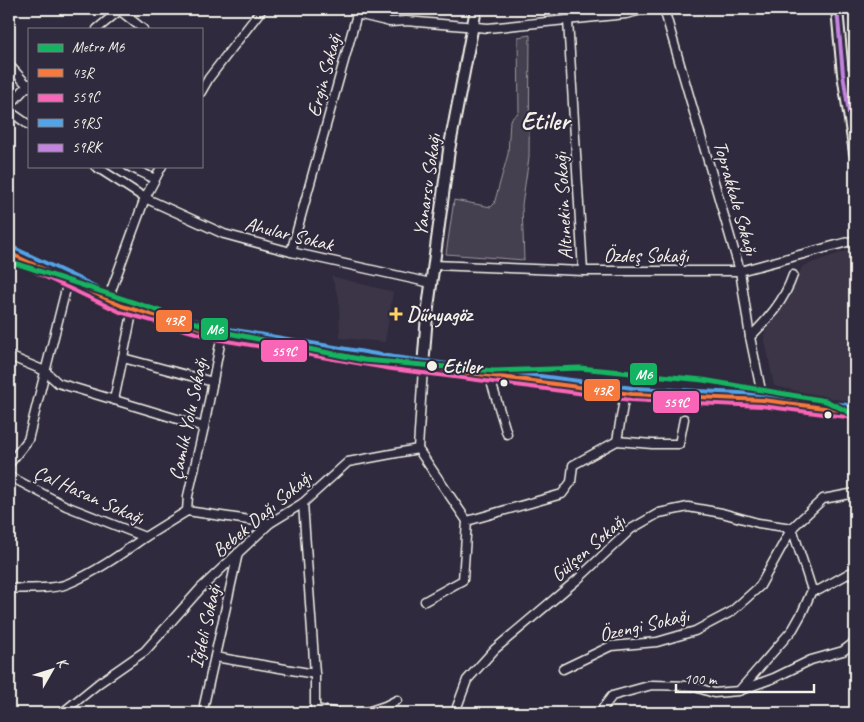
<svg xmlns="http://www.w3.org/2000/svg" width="864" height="722" viewBox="0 0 864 722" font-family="Caveat,sans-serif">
	<rect width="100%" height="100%" fill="#2f2a3d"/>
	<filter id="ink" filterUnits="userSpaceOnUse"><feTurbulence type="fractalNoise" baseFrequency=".02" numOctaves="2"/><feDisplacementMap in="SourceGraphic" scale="10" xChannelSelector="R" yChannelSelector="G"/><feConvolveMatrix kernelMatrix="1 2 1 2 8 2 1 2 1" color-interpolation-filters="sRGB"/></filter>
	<g filter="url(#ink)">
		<g fill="#3b3647">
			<path d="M 855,248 L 855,403 L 774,386 L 764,335 L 803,266 Z"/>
			<path d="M 331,276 L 393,292 L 385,342 L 340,338 L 339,298 Z"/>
		</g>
		<path fill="#454050" stroke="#9c989c" d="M 530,35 L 529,158 L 522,205 L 524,260 L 446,254 L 454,200 L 491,207 L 494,204 L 508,154 L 510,120 L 519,112 L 518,37 Z"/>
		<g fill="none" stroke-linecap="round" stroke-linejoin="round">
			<defs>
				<g id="street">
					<path d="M 118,9 L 143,29"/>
					<path d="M 664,9 L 740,271 L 750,337 L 763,400"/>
					<path d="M 568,20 L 583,271"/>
					<path d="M 97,29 L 121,9"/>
					<path d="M 9,65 L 29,87"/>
					<path d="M 843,74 L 855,73"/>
					<path d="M 201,92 L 209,78 L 262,9"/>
					<path d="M 9,106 L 29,84"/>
					<path d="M 9,111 L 29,125"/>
					<path d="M 95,166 L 145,198 L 224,234 L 291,252 L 431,283"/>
					<path d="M 128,166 L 155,179"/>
					<path d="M 291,252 L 357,14 L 390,22 L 406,21 L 488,28 L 626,14 L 646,9"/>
					<path d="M 433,265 L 583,271 L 740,271 L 855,240"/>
					<path d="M 108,299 L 145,198 L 162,166"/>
					<path d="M 750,337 C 769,318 784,301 793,275"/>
					<path d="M 9,356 L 45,371 L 58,383 L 204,427"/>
					<path d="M 123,358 L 213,382"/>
					<path d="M 489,375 L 507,434"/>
					<path d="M 114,400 L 133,309"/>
					<path d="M 617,441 L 652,444 L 679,444 L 684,419"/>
					<path d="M 418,449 L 467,521"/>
					<path d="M 418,449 L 423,367"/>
					<path d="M 9,464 L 28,440 L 68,281"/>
					<path d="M 9,476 L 66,506 L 145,537 L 187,511 L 270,523"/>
					<path d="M 303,503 L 315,674 L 315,713"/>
					<path d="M 187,511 L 188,496 L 204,427 L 222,334"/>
					<path d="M 467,521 L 562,494 L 571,482 L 573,465 L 617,441 L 625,393"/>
					<path d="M 9,588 C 23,589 55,589 67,584 C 95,573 121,554 145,537"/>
					<path d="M 812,590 L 819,590 L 855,570"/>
					<path d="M 425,601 L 463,580 L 467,521"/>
					<path d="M 215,657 L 315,674"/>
					<path d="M 563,669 L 611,646 L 657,642 L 695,631 L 731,612 L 760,586 L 792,528 L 823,499 L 855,493"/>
					<path d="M 741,690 L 774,678 L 811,660 L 843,651 L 855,642"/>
					<path d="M 204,705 L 238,553"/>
					<path d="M 315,709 L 338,713"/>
					<path d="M 62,713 L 99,683 L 145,651 L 201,588 L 270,523 L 303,503 L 348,462 L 418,449"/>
					<path d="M 364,713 L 385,706 L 397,700"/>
					<path d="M 457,713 L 457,707 L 467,680 L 495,649 L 578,579 L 631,529 L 659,513 L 688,507 L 722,513 L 758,523 L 792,528 L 812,590 L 802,613 L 793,629 L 739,691 L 714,693 L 692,686 L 652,685 L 612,696 L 603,708 L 602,713"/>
				</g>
				<g id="secondary">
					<path d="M 837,9 L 843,74 L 855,153"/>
					<path d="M 423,367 L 427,315 L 449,150 L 476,9"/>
				</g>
				<path id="primary" d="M 9,253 L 122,306 L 222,334 L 393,363 L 632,394 L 763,400 L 855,412"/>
			</defs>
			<use href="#street" stroke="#f4f1e8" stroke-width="11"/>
			<use href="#secondary" stroke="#f4f1e8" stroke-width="14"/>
			<use href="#primary" stroke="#f4f1e8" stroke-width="15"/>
			<use href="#street" stroke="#2f2a3d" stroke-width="8"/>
			<use href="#secondary" stroke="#2f2a3d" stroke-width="10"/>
			<use href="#primary" stroke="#2f2a3d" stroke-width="11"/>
			<defs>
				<path id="bus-1" d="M 9,253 L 122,306 L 222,334 L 393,363 L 632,394 L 763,400 L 855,412"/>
				<path id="bus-2" d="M 9,260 L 120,312 L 221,340 L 392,369 L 631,400 L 762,406 L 854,418"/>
				<path id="bus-3" d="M 12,247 L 124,300 L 223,328 L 394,357 L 633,388 L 763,394 L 855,406"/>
				<path id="bus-4" d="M 837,9 L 843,74 L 855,153"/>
			</defs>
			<use href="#bus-1" stroke="#2f2a3d" stroke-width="8"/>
			<use href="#bus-2" stroke="#2f2a3d" stroke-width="8"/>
			<use href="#bus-3" stroke="#2f2a3d" stroke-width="8"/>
			<use href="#bus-4" stroke="#2f2a3d" stroke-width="8"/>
			<use href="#bus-1" stroke="#f6793e" stroke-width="4"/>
			<use href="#bus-2" stroke="#fa66b7" stroke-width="4"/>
			<use href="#bus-3" stroke="#53a3e8" stroke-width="4"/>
			<use href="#bus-4" stroke="#c483df" stroke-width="4"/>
			<defs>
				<path id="metro-1" d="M 9,261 L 223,332 L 364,360 L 494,371 L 580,368 L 703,380 L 826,401 L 855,415"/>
			</defs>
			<use href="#metro-1" stroke="#2f2a3d" stroke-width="9"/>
			<use href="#metro-1" stroke="#13b361" stroke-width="5"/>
		</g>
	</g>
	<path fill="#ffd166" stroke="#2f2a3d" stroke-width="2" d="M393.5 306.5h5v5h5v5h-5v5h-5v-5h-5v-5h5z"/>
	<g fill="#f4f1e8" stroke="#2f2a3d" stroke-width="2">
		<circle cx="432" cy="366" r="6"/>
		<circle cx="504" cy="383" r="4.5"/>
		<circle cx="828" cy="415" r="4.5"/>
	</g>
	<g text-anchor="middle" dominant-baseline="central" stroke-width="4" stroke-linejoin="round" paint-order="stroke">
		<g font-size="20" fill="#f4f1e8" stroke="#2f2a3d">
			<text transform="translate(324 75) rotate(-75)">Ergin Sokağı</text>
			<text transform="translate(427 185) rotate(-82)">Yanarsu Sokağı</text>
			<text transform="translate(736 198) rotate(74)">Toprakkale Sokağı</text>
			<text transform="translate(563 206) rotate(-93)">Altınekin Sokağı</text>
			<text transform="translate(289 234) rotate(14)">Ahular Sokak</text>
			<text x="646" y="255">Özdeş Sokağı</text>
			<text transform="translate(188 419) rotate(-78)">Çamlık Yolu Sokağı</text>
			<text transform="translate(89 495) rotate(24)">Çal Hasan Sokağı</text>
			<text transform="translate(262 514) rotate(-40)">Bebek Dağı Sokağı</text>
			<text transform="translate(588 548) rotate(-41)">Gülşen Sokağı</text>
			<text transform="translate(644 625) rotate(-13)">Özengi Sokağı</text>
			<text transform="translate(205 626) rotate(-77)">İğdeli Sokağı</text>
		</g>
		<g font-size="20" font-weight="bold" fill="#f4f1e8" stroke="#2f2a3d" text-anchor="start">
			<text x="407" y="314">Dűnyagöz</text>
		</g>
		<g font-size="20" font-weight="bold" fill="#f4f1e8" stroke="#2f2a3d" text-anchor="start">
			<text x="443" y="366">Etiler</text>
		</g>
		<g font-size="25" font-weight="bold" fill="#f4f1e8" stroke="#2f2a3d">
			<text x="545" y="121">Etiler</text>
		</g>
	</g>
	<g stroke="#2f2a3d" stroke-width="2">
		<rect x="155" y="309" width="38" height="24" rx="5" fill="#f6793e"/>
		<rect x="200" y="317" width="29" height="24" rx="5" fill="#13b361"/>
		<rect x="260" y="339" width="48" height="24" rx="5" fill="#fa66b7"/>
		<rect x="629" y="362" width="29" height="24" rx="5" fill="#13b361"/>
		<rect x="583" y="378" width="38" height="24" rx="5" fill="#f6793e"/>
		<rect x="652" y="390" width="48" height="24" rx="5" fill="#fa66b7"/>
	</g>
	<g font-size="14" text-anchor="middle" font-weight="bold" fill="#fff">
		<text x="174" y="325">43R</text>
		<text x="215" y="334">M6</text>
		<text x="284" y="356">559C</text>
		<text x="644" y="379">M6</text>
		<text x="602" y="395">43R</text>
		<text x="676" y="407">559C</text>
	</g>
	<rect width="864" height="722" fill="none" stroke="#2f2a3d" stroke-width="30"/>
	<rect x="15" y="15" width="834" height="692" fill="none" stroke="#f4f1e8" stroke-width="2" filter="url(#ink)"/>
	<rect x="28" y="28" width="175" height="140" fill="#2f2a3d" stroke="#7e7a81"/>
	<rect x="38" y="44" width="25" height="8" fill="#13b361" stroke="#7e7a81"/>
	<text x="72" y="52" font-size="15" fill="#f4f1e8">Metro M6</text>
	<rect x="38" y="69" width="25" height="8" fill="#f6793e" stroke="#7e7a81"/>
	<text x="72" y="78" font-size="15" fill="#f4f1e8">43R</text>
	<rect x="38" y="94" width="25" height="8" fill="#fa66b7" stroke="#7e7a81"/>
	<text x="72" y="102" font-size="15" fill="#f4f1e8">559C</text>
	<rect x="38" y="119" width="25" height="8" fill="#53a3e8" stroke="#7e7a81"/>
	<text x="72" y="128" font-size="15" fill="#f4f1e8">59RS</text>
	<rect x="38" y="144" width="25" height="8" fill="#c483df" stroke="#7e7a81"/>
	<text x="72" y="152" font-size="15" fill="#f4f1e8">59RK</text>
	<g transform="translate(52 670) rotate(51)" stroke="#2f2a3d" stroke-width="4" paint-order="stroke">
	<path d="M0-4L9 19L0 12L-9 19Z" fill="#f4f1e8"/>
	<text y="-8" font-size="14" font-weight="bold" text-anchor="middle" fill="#f4f1e8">K</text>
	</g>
	<path d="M676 684v8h138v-8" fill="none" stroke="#f4f1e8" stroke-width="2.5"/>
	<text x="684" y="684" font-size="15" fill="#f4f1e8" stroke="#2f2a3d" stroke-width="4" paint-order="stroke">100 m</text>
</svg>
